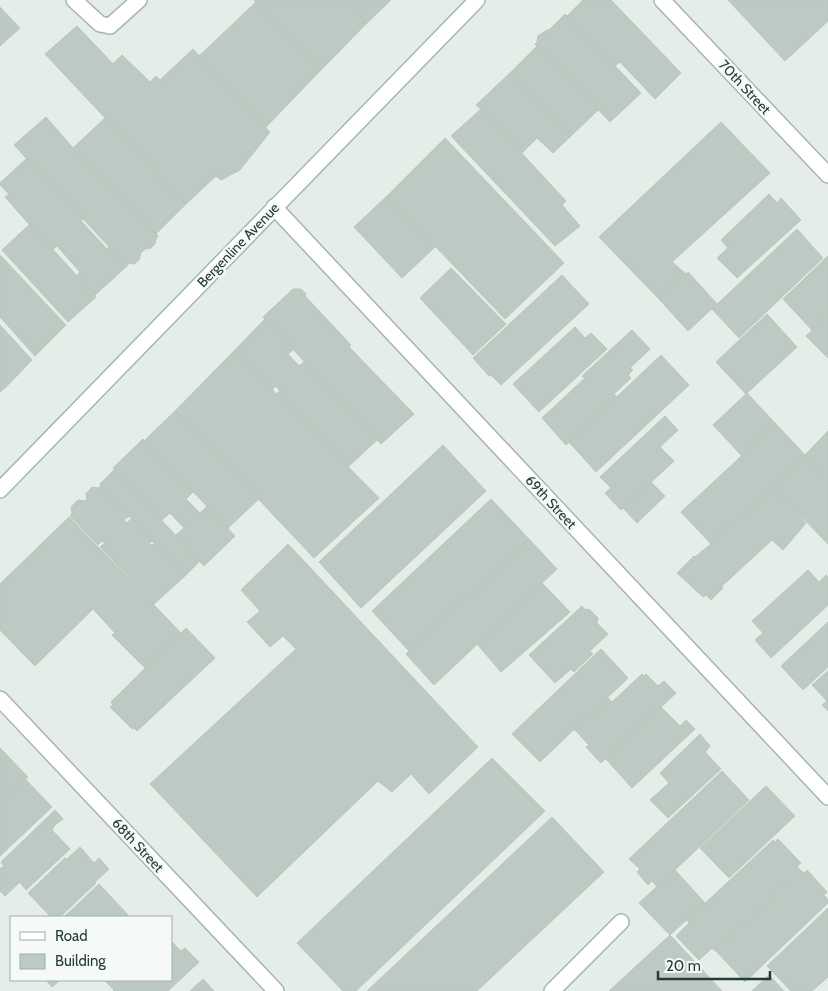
<svg xmlns="http://www.w3.org/2000/svg" width="828" height="991" viewBox="0 0 828 991" font-family="Cabin,sans-serif">
	<rect width="100%" height="100%" fill="#e5ede8"/>
	<g fill="#bdcac4" stroke="#b8c6be">
		<path d="M 254,0 L 345,0 L 367,23 L 320,71 Z"/>
		<path d="M 345,0 L 391,0 L 367,23 Z"/>
		<path d="M 583,0 L 611,0 L 681,73 L 655,99 L 620,62 L 615,66 L 567,16 Z"/>
		<path d="M 728,0 L 828,0 L 828,21 L 785,61 Z"/>
		<path d="M 256,2 L 320,71 L 266,127 L 199,56 Z"/>
		<path d="M 0,7 L 20,28 L 0,46 Z"/>
		<path d="M 565,14 L 641,93 L 610,122 L 535,44 L 537,42 L 538,36 L 544,32 L 550,29 Z"/>
		<path d="M 77,26 L 113,64 L 122,55 L 150,82 L 156,76 L 160,80 L 193,49 L 270,132 L 240,170 L 221,180 L 216,176 L 186,204 L 45,54 Z"/>
		<path d="M 537,46 L 598,110 L 571,136 L 511,72 Z"/>
		<path d="M 511,72 L 571,136 L 553,153 L 537,138 L 522,153 L 481,109 L 476,105 Z"/>
		<path d="M 481,109 L 566,201 L 562,205 L 580,226 L 555,246 L 451,136 Z"/>
		<path d="M 46,117 L 73,148 L 158,236 L 156,239 L 155,244 L 151,248 L 145,249 L 141,253 L 139,260 L 134,264 L 129,263 L 127,266 L 14,145 Z"/>
		<path d="M 105,118 L 186,204 L 156,234 L 73,148 Z"/>
		<path d="M 721,122 L 770,173 L 672,262 L 686,274 L 659,299 L 599,237 Z"/>
		<path d="M 445,138 L 564,263 L 505,319 L 387,196 Z"/>
		<path d="M 27,158 L 83,219 L 81,221 L 107,249 L 109,247 L 127,266 L 95,295 L 76,276 L 80,272 L 57,246 L 52,250 L 5,197 L 9,194 L 0,185 L 0,183 Z"/>
		<path d="M 769,194 L 777,203 L 781,198 L 801,220 L 737,278 L 717,258 L 728,248 L 721,240 Z"/>
		<path d="M 387,196 L 435,247 L 402,278 L 354,227 Z"/>
		<path d="M 30,224 L 96,297 L 68,322 L 2,250 Z"/>
		<path d="M 797,229 L 823,258 L 739,338 L 712,309 Z"/>
		<path d="M 0,255 L 66,325 L 35,356 L 0,317 Z"/>
		<path d="M 828,256 L 828,315 L 812,330 L 783,299 Z"/>
		<path d="M 451,268 L 506,324 L 473,355 L 420,298 Z"/>
		<path d="M 688,272 L 717,304 L 688,331 L 659,299 Z"/>
		<path d="M 562,275 L 589,304 L 501,385 L 491,375 L 489,376 L 473,358 Z"/>
		<path d="M 293,289 L 301,289 L 306,294 L 305,296 L 351,345 L 349,347 L 414,414 L 381,444 L 263,317 Z"/>
		<path d="M 767,314 L 797,347 L 746,394 L 716,362 Z"/>
		<path d="M 828,315 L 828,358 L 806,336 Z"/>
		<path d="M 265,319 L 293,350 L 288,354 L 299,366 L 305,361 L 377,440 L 348,467 L 276,394 L 280,391 L 276,386 L 272,390 L 234,351 Z"/>
		<path d="M 0,325 L 32,360 L 7,386 L 0,379 Z"/>
		<path d="M 575,327 L 585,338 L 591,333 L 607,349 L 539,412 L 513,384 Z"/>
		<path d="M 632,330 L 650,349 L 630,368 L 633,370 L 628,375 L 631,378 L 614,394 L 617,397 L 566,445 L 542,418 L 585,378 L 582,376 Z"/>
		<path d="M 234,351 L 379,498 L 314,558 L 175,411 Z"/>
		<path d="M 661,355 L 689,385 L 596,472 L 569,442 Z"/>
		<path d="M 0,379 L 7,386 L 0,392 Z"/>
		<path d="M 747,393 L 776,424 L 742,456 L 713,425 Z"/>
		<path d="M 175,411 L 259,499 L 228,528 L 144,441 Z"/>
		<path d="M 665,416 L 678,430 L 660,447 L 674,461 L 621,510 L 605,493 L 611,488 L 600,477 Z"/>
		<path d="M 776,424 L 805,455 L 711,544 L 681,512 Z"/>
		<path d="M 828,431 L 828,480 L 805,455 Z"/>
		<path d="M 143,439 L 193,492 L 186,499 L 200,513 L 207,506 L 235,536 L 204,566 L 176,535 L 184,528 L 170,513 L 162,520 L 113,468 Z"/>
		<path d="M 443,445 L 486,491 L 361,608 L 319,562 Z"/>
		<path d="M 805,455 L 828,480 L 828,544 L 772,486 Z"/>
		<path d="M 114,470 L 200,561 L 186,575 L 155,544 L 101,486 L 100,484 Z"/>
		<path d="M 651,482 L 665,496 L 637,523 L 623,508 Z"/>
		<path d="M 101,486 L 129,516 L 124,520 L 127,523 L 132,518 L 152,541 L 149,544 L 150,545 L 155,544 L 186,575 L 154,604 L 100,547 L 105,543 L 102,541 L 98,545 L 70,516 L 72,514 L 71,507 L 78,500 L 85,501 L 87,500 L 86,494 L 92,487 L 98,488 Z"/>
		<path d="M 772,486 L 806,523 L 783,550 L 772,540 L 721,587 L 723,588 L 711,600 L 706,595 L 703,597 L 677,573 L 694,556 L 695,557 L 711,544 Z"/>
		<path d="M 491,499 L 529,539 L 409,651 L 372,611 Z"/>
		<path d="M 69,517 L 181,633 L 145,668 L 112,635 L 115,633 L 93,609 L 35,666 L 0,630 L 0,584 Z"/>
		<path d="M 529,539 L 557,569 L 434,685 L 406,654 Z"/>
		<path d="M 288,544 L 478,747 L 429,794 L 411,774 L 392,792 L 378,781 L 257,897 L 150,784 L 296,649 L 283,636 L 270,647 L 247,622 L 260,611 L 241,590 Z"/>
		<path d="M 808,570 L 819,582 L 826,575 L 828,577 L 828,605 L 771,658 L 755,640 L 763,633 L 752,621 Z"/>
		<path d="M 542,583 L 570,612 L 501,672 L 477,644 Z"/>
		<path d="M 582,606 L 584,609 L 590,610 L 598,618 L 597,623 L 608,634 L 590,651 L 593,654 L 574,672 L 571,669 L 555,683 L 529,655 Z"/>
		<path d="M 828,622 L 828,667 L 803,690 L 781,666 Z"/>
		<path d="M 186,628 L 215,658 L 137,731 L 134,728 L 132,729 L 110,707 L 113,705 L 111,702 Z"/>
		<path d="M 601,649 L 628,678 L 540,762 L 512,734 Z"/>
		<path d="M 828,671 L 828,711 L 822,705 L 827,701 L 812,685 Z"/>
		<path d="M 642,674 L 644,676 L 646,674 L 658,686 L 664,681 L 676,693 L 601,763 L 586,747 L 589,745 L 574,729 L 608,698 L 612,702 Z"/>
		<path d="M 661,707 L 680,726 L 686,720 L 695,729 L 632,788 L 606,759 Z"/>
		<path d="M 700,734 L 710,746 L 705,752 L 721,769 L 668,818 L 650,800 L 669,783 L 660,773 Z"/>
		<path d="M 0,748 L 28,777 L 0,804 Z"/>
		<path d="M 492,758 L 545,811 L 356,991 L 343,991 L 297,943 Z"/>
		<path d="M 722,771 L 749,800 L 657,887 L 652,881 L 648,885 L 637,872 L 640,869 L 629,859 Z"/>
		<path d="M 25,779 L 52,807 L 0,856 L 0,804 Z"/>
		<path d="M 766,786 L 795,816 L 729,878 L 700,848 Z"/>
		<path d="M 55,810 L 63,819 L 55,825 L 52,830 L 70,849 L 26,890 L 20,882 L 5,896 L 0,891 L 0,869 L 4,866 L 1,862 Z"/>
		<path d="M 552,817 L 604,872 L 477,991 L 367,991 Z"/>
		<path d="M 778,839 L 801,863 L 797,866 L 801,871 L 715,951 L 712,948 L 699,960 L 676,936 L 689,923 L 687,920 L 773,840 L 775,842 Z"/>
		<path d="M 80,847 L 94,863 L 99,858 L 109,869 L 95,882 L 96,883 L 60,917 L 51,917 L 28,893 L 65,858 L 67,859 Z"/>
		<path d="M 675,870 L 705,903 L 670,935 L 639,903 Z"/>
		<path d="M 807,870 L 827,892 L 824,895 L 828,900 L 828,903 L 745,982 L 716,951 L 802,871 L 804,873 Z"/>
		<path d="M 99,884 L 129,916 L 127,917 L 64,917 Z"/>
		<path d="M 828,908 L 828,977 L 812,991 L 791,991 L 767,966 Z"/>
		<path d="M 670,935 L 722,991 L 609,991 Z"/>
		<path d="M 171,941 L 181,951 L 185,948 L 199,962 L 168,991 L 113,991 L 125,980 L 171,980 Z"/>
		<path d="M 769,975 L 784,991 L 752,991 Z"/>
		<path d="M 203,979 L 214,991 L 190,991 Z"/>
		<path d="M 46,980 L 60,980 L 52,987 Z"/>
		<path d="M 104,980 L 125,980 L 114,990 Z"/>
	</g>
	<g fill="none" stroke-linecap="round" stroke-linejoin="round">
		<defs>
			<g id="lane">
				<path d="M 74,0 L 100,24 L 110,26 L 139,0"/>
				<path d="M 552,991 L 621,922"/>
			</g>
			<g id="street">
				<path d="M 662,0 L 828,175"/>
				<path d="M 274,207 L 828,797"/>
				<path d="M 0,699 L 276,991"/>
			</g>
			<path id="secondary" d="M 0,490 L 477,0"/>
		</defs>
		<use href="#lane" stroke="#a8b5ae" stroke-width="18"/>
		<use href="#street" stroke="#a8b5ae" stroke-width="18"/>
		<use href="#secondary" stroke="#a4b8ae" stroke-width="18"/>
		<use href="#lane" stroke="#fff" stroke-width="15"/>
		<use href="#street" stroke="#fff" stroke-width="15"/>
		<use href="#secondary" stroke="#fff" stroke-width="15"/>
	</g>
	<g text-anchor="middle" dominant-baseline="central" stroke-width="5" stroke-linejoin="round" paint-order="stroke">
		<g font-size="14" fill="#263d34" stroke="#f5f9f7">
			<text transform="translate(745 87) rotate(47)">70th Street</text>
			<text transform="translate(238 245) rotate(-46)">Bergenline Avenue</text>
			<text transform="translate(551 502) rotate(47)">69th Street</text>
			<text transform="translate(138 845) rotate(47)">68th Street</text>
		</g>
	</g>
	<rect x="10" y="916" width="162" height="65" fill="#f5f9f7" stroke="#a2aea9"/>
	<rect x="20" y="932" width="25" height="8" fill="#ffffff" stroke="#a2aea9"/>
	<text x="55" y="941" font-size="15" fill="#263d34">Road</text>
	<rect x="20" y="954" width="25" height="15" fill="#bdcac4" stroke="#a2aea9"/>
	<text x="55" y="966" font-size="15" fill="#263d34">Building</text>
	<path d="M658 971v8h112v-8" fill="none" stroke="#263d34" stroke-width="2.5"/>
	<text x="666" y="971" font-size="15" fill="#263d34" stroke="#f5f9f7" stroke-width="4" paint-order="stroke">20 m</text>
</svg>
